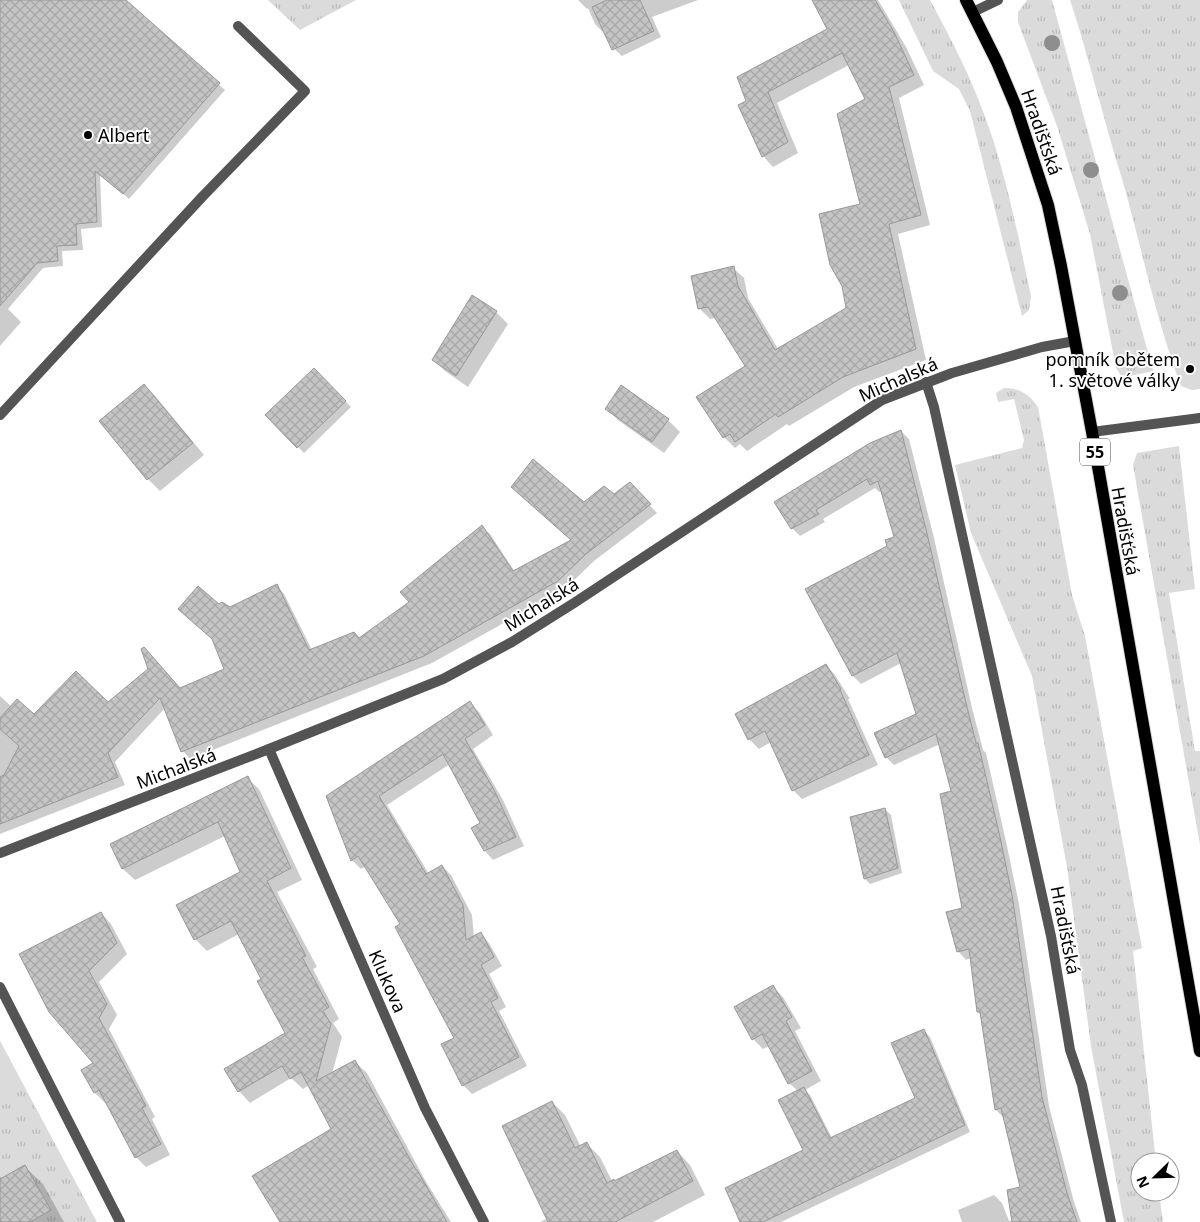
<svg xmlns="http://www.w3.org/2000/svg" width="1200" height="1222" viewBox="0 0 1200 1222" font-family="'Noto Sans',sans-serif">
	<defs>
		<pattern id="grass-tufts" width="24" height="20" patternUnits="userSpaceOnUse" patternTransform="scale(1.25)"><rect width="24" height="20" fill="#dbdbdb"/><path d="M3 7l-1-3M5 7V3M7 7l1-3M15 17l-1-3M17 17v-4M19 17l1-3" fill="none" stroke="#bababa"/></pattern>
		<pattern id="building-cross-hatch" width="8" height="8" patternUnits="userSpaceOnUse" patternTransform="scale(1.25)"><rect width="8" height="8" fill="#c4c4c4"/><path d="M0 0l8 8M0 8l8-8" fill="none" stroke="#a7a7a7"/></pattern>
	</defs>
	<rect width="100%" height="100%" fill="#fff"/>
	<g fill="url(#grass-tufts)">
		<path d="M 268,0 L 356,0 L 300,30 Z"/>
		<path d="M 899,0 L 930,0 C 950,37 970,75 984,114 C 1006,172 1018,236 1031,296 L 1029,310 L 1022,316 L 970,111 L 959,89 L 933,71 Z"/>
		<path d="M 1027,0 L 1052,0 L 1153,371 L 1126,377 L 1121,376 L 1116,368 L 1090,234 L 1057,126 L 1018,22 L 1018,12 Z"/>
		<path d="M 1070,0 L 1200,0 L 1200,389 L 1192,390 L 1181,386 C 1159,328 1146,268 1130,208 C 1123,179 1113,152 1106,124 C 1094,82 1084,42 1070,0 Z"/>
		<path d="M 1004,388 C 1020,388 1029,394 1038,407 L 1072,595 L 1085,636 L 1142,948 L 1133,951 L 1156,1162 L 1140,1162 L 1140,1192 L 1159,1192 L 1163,1222 L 1124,1222 L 1091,1046 L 1067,867 L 1032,676 L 971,533 L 955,465 L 1022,448 L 1024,440 L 1014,399 L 998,402 L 996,393 Z"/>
		<path d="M 1179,446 L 1195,589 L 1169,593 L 1195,751 L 1200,751 L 1200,845 L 1133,465 L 1137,453 Z"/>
		<path d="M 0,1041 L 97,1222 L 0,1222 Z"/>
	</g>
	<path fill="#dbdbdb" d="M 0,1041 L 22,1083 L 0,1095 Z"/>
	<g fill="#0003">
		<path d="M 0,0 L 124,0 L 225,90 L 129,199 L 100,174 L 102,227 L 81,229 L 83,250 L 62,251 L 63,266 L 43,268 L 8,309 L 21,322 L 0,346 Z"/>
		<path d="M 578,0 L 698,0 L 652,17 L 661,37 L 622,56 L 611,46 L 606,35 L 595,24 L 588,8 L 587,9 Z"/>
		<path d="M 813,0 L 878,0 L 906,47 L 924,85 L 899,98 L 930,225 L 898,234 L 926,360 L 854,387 L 789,426 L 787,424 L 747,451 L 740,444 L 735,448 L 724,437 L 698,397 L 747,366 L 716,318 L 710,319 L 699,308 L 733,268 L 744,278 L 748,298 L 778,349 L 847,308 L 861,204 L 867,100 L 849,65 L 777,103 L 798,153 L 773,167 L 763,156 L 747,102 L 829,30 Z"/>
		<path d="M 496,312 L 508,324 L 468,387 L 445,371 L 433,360 Z"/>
		<path d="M 314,370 L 351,407 L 304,453 L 267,415 Z"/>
		<path d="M 144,385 L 156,397 L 204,455 L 160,491 L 148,479 L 100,421 Z"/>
		<path d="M 622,387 L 668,420 L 680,432 L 664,453 L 618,420 L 607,408 Z"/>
		<path d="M 901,431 L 909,439 L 934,538 L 972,708 L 983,750 L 986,753 L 1007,846 L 1019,904 L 1049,1106 L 1074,1202 L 1081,1222 L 962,1222 L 958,1210 L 994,1195 L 1002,1203 L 1009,1221 L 1013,1220 L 1022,1188 L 1004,1118 L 996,1110 L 982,1016 L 978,1012 L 971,958 L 966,960 L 958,951 L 964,908 L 952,792 L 940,744 L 894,765 L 886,757 L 917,715 L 901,663 L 861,684 L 853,676 L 888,546 L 896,538 L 882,491 L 879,492 L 875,488 L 823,519 L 825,522 L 800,536 L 792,528 Z"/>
		<path d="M 629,484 L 657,513 L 594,561 L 565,589 L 432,663 L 190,759 L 183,751 L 165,708 L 115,762 L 125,785 L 0,834 L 0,696 L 12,707 L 34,715 L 108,704 L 180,689 L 226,669 L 219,606 L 230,609 L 277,586 L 284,594 L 312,650 L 360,639 L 411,603 L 482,527 L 490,534 L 515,572 L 572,541 L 584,503 L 614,496 Z"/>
		<path d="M 826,665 L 835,675 L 850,699 L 848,699 L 878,765 L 802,799 L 793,790 L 771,742 L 759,749 L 749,739 Z"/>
		<path d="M 470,703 L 479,712 L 493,735 L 473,749 L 503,800 L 524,846 L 493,860 L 485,851 L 481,823 L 450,764 L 387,805 L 429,874 L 442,866 L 451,875 L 472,915 L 474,937 L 481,934 L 489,943 L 502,966 L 489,974 L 506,1007 L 499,1011 L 527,1066 L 472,1094 L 463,1085 L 442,1045 L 456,1038 L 401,925 L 366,866 L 361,869 L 352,860 L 327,796 Z"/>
		<path d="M 247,778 L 259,789 L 302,880 L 277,892 L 317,967 L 313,969 L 339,1019 L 333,1023 L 342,1037 L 332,1074 L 355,1062 L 367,1073 L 425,1180 L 451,1222 L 282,1222 L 333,1130 L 309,1085 L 303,1089 L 291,1078 L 250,1103 L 239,1091 L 286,1034 L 263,980 L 239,934 L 207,951 L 195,939 L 177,905 L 242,872 L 225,836 L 135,880 L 123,869 L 111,844 Z"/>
		<path d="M 885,809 L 891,815 L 902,873 L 870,884 L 865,879 Z"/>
		<path d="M 101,913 L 111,924 L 127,954 L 99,982 L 117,1015 L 109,1029 L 155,1117 L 152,1119 L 170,1155 L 146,1167 L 136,1157 L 107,1102 L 105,1103 L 95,1093 L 82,1071 L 95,1063 L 50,1011 Z"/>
		<path d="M 773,987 L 783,997 L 801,1028 L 795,1031 L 821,1081 L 805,1090 L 810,1095 L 832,1138 L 916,1098 L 924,1031 L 930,1037 L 970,1132 L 781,1222 L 742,1222 L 804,1150 L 798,1091 L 789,1083 L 769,1046 L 763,1049 L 753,1039 Z"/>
		<path d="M 552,1102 L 565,1115 L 581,1147 L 587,1144 L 600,1157 L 612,1181 L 615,1182 L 677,1151 L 690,1165 L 705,1195 L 653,1222 L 540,1222 L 548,1218 Z"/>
		<path d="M 25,1167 L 43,1184 L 64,1222 L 0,1222 L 0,1177 L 3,1179 Z"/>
	</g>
	<g fill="url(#building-cross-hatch)" stroke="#989898">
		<path d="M 0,0 L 126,0 L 220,83 L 123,194 L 95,171 L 97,222 L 76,224 L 77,245 L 57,246 L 58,261 L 37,263 L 0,306 Z"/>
		<path d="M 607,0 L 640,0 L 654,31 L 612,50 L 592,7 Z"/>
		<path d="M 812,0 L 875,0 L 894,32 L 914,75 L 889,87 L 921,215 L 889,224 L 916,349 L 843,377 L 778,417 L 776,414 L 735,442 L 730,434 L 723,438 L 696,397 L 745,366 L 708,307 L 698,309 L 691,276 L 734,266 L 738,286 L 775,350 L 846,308 L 842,286 L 830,265 L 819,214 L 860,204 L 837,114 L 865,99 L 842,53 L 768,92 L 788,142 L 762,157 L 738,105 L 746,101 L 737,77 L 827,29 Z"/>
		<path d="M 472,295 L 497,311 L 456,376 L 432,360 Z"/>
		<path d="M 314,368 L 346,401 L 297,448 L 265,415 Z"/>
		<path d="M 144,384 L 193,443 L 147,480 L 99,421 Z"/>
		<path d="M 621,385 L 669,419 L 652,442 L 605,409 Z"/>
		<path d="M 901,430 L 926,529 L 965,699 L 976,743 L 978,743 L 1000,837 L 1012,895 L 1042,1097 L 1067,1193 L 1077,1222 L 1012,1222 L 1007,1190 L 1020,1187 L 1001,1108 L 995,1110 L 980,1012 L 977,1012 L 969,949 L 957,952 L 946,912 L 962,908 L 940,794 L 951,791 L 936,734 L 885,758 L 874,733 L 916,714 L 897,653 L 852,676 L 805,589 L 887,546 L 885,540 L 894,537 L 878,481 L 870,485 L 867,479 L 816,510 L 819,514 L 791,529 L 774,502 L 870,443 Z"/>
		<path d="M 533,459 L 584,502 L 604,486 L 614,494 L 630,482 L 651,504 L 586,554 L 558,581 L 424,656 L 181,752 L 160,698 L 108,753 L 118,777 L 0,824 L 0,777 L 4,775 L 19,746 L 0,729 L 0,718 L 17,699 L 34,714 L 76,671 L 108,702 L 148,669 L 141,649 L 144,647 L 180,688 L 224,669 L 212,639 L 178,609 L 198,586 L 219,604 L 222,602 L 230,607 L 277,584 L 309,650 L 354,632 L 359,638 L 409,602 L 400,592 L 482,525 L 513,571 L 571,540 L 511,487 Z"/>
		<path d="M 826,664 L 841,689 L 840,690 L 869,755 L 792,791 L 765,731 L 748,740 L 735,714 Z"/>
		<path d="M 470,701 L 485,725 L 465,739 L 494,790 L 516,837 L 484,851 L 471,828 L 480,823 L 443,754 L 379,796 L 426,874 L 442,865 L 463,905 L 466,940 L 481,932 L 494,957 L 481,965 L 498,998 L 491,1002 L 519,1057 L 462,1086 L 441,1044 L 454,1038 L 395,927 L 400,924 L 358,856 L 351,861 L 326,796 Z"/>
		<path d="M 248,776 L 291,868 L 267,881 L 306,956 L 302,957 L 329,1007 L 323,1011 L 331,1024 L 316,1081 L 355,1060 L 416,1170 L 417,1170 L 447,1222 L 280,1222 L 252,1176 L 331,1129 L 301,1072 L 290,1079 L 282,1066 L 238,1092 L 224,1069 L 285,1033 L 257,981 L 261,979 L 231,921 L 194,940 L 176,905 L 240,872 L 218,822 L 122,869 L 110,844 Z"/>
		<path d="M 885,808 L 898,868 L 864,879 L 850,817 Z"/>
		<path d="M 101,912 L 117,943 L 89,971 L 107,1004 L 99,1018 L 146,1106 L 142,1108 L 161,1144 L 135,1158 L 99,1090 L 94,1093 L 81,1070 L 93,1063 L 49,1012 L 19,954 Z"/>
		<path d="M 773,985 L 792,1017 L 786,1021 L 812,1071 L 788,1084 L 762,1034 L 752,1040 L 734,1007 Z"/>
		<path d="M 924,1029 L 965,1125 L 763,1222 L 740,1222 L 725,1188 L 803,1150 L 778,1100 L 804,1087 L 830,1138 L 915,1098 L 891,1043 Z"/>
		<path d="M 552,1101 L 575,1148 L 587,1142 L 607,1183 L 614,1179 L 614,1181 L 677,1150 L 693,1181 L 615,1222 L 548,1222 L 502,1126 Z"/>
		<path d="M 25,1165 L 51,1210 L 30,1222 L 0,1222 L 0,1179 Z"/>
	</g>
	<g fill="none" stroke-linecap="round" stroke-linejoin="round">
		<defs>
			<path id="primary" d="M 966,0 L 997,62 L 1016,107 L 1048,205 L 1061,266 L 1092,432 L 1200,1051"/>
		</defs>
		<use href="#primary" stroke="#dbdbdb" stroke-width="14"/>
		<g stroke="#545454" stroke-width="10">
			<path d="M 0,415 L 203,196 L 305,91 L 238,26"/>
			<path d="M 1092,432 L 1200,418"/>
		</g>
		<g stroke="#545454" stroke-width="10">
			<path d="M 973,12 L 998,0"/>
			<path d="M 926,382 L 934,407 L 961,530 L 1051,936 L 1070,1050 L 1082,1085 L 1111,1222"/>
			<path d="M 269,749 L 425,1108 L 484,1222"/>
			<path d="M 0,853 L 269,749 L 443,679 L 512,642 L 574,603 L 882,400 L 952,373 L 1042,347 L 1075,341"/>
			<path d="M 0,987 L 120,1222"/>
		</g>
		<use href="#primary" stroke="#000" stroke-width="12"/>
	</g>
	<g fill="#8e8e8e">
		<circle cx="1052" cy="43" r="8"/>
		<circle cx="1091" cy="170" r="8"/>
		<circle cx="1120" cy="293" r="8"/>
	</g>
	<g fill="#000" stroke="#fff" stroke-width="2">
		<circle cx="88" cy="135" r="5"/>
		<circle cx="1190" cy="369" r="5"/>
	</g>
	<g text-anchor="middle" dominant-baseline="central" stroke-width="4" stroke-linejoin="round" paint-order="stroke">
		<rect fill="#fff" stroke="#4c4c4c" stroke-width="1" x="1080" y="438.5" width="30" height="27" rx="4"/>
		<g font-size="16" font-weight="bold" fill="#000">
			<text x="1095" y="452">55</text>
		</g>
		<g font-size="18" fill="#000" stroke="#fff">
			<text transform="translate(1042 132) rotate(71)">Hradišťská</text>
			<text transform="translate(898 379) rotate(-24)">Michalská</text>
			<text transform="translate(1126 531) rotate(80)">Hradišťská</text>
			<text transform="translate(541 604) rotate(-32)">Michalská</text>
			<text transform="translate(176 768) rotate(-21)">Michalská</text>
			<text transform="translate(1066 930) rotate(79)">Hradišťská</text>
			<text transform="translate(388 981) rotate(66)">Klukova</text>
		</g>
		<g font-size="18" fill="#000" stroke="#fff" text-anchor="start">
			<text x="98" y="135">Albert</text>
			<text x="1180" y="359" text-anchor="end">pomník obětem<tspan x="1180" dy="21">1. světové války</tspan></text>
		</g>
	</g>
	<g transform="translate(1155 1177) rotate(247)"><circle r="24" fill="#ffffff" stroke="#999999"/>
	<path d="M0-4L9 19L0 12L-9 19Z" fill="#000000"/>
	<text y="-8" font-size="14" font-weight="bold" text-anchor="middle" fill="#000000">N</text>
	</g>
</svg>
